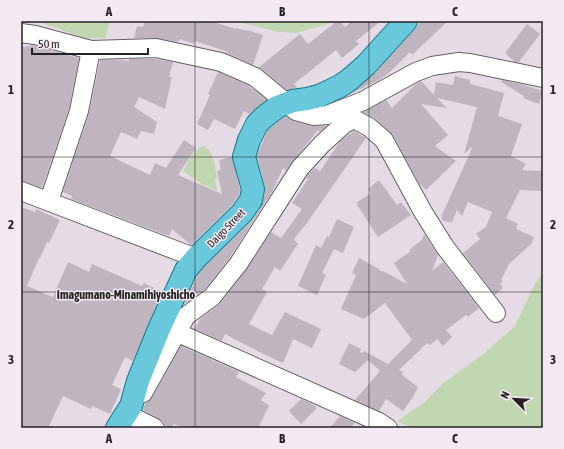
<svg xmlns="http://www.w3.org/2000/svg" width="564" height="449" viewBox="0 0 564 449" font-family="'Asap Condensed',sans-serif">
	<rect width="100%" height="100%" fill="#e5dbe5"/>
	<g fill="#c1d7b1">
		<path d="M 24,21 L 110,21 L 105,38 L 85,38 L 42,23 Z"/>
		<path d="M 235,21 L 332,21 L 328,24 L 296,33 L 278,32 Z"/>
		<path d="M 204,146 C 215,153 215,166 217,178 L 215,179 L 217,191 L 202,184 L 183,171 C 188,163 194,148 204,146 Z"/>
		<path d="M 543,272 L 543,428 L 413,428 L 397,421 L 425,402 L 443,383 L 481,356 L 515,326 L 535,284 Z"/>
	</g>
	<g fill="#beb5be">
		<path d="M 145,21 L 210,21 L 236,29 L 236,28 L 247,31 L 247,30 L 263,35 L 253,65 L 227,53 L 228,52 L 195,41 L 194,44 L 180,39 L 179,41 L 177,41 L 177,42 L 156,38 L 134,38 L 137,26 L 143,27 Z"/>
		<path d="M 337,21 L 340,21 L 345,27 L 352,21 L 381,21 L 356,41 L 359,44 L 342,58 L 336,50 L 294,84 L 297,88 L 287,90 L 259,67 L 300,34 L 308,44 Z"/>
		<path d="M 421,21 L 448,21 L 412,55 L 410,52 L 391,71 L 379,80 L 348,95 L 375,73 L 415,29 Z"/>
		<path d="M 527,24 L 540,34 L 519,62 L 515,62 L 505,53 Z"/>
		<path d="M 31,45 L 79,58 L 69,108 L 42,188 L 21,181 L 21,47 L 31,46 Z"/>
		<path d="M 129,59 L 155,59 L 173,62 L 169,77 L 172,77 L 165,109 L 139,97 L 134,107 L 157,122 L 154,134 L 141,131 L 137,139 L 121,132 L 110,156 L 150,175 L 155,163 L 166,168 L 184,140 L 196,148 L 178,175 L 222,194 L 217,171 L 221,170 L 219,160 L 232,157 L 240,190 L 239,195 L 232,205 L 191,245 L 172,229 L 169,236 L 71,199 L 72,196 L 63,192 L 89,114 L 100,60 L 121,60 L 129,61 Z"/>
		<path d="M 218,72 L 249,86 L 266,100 L 249,114 L 244,111 L 235,129 L 214,119 L 208,130 L 197,124 L 210,95 L 208,94 Z"/>
		<path d="M 455,76 L 470,80 L 470,84 L 504,93 L 498,116 L 522,124 L 511,156 L 526,164 L 522,170 L 543,171 L 543,191 L 520,190 L 506,218 L 518,224 L 516,229 L 534,237 L 531,244 L 509,264 L 501,280 L 503,281 L 500,284 L 503,288 L 495,295 L 463,253 L 480,239 L 476,234 L 486,227 L 492,212 L 468,202 L 462,216 L 457,210 L 452,222 L 447,222 L 442,220 L 442,215 L 473,146 L 464,154 L 477,107 L 437,98 L 447,108 L 421,104 L 448,135 L 435,146 L 456,161 L 426,190 L 419,183 L 393,135 L 376,119 L 363,112 L 386,100 L 392,108 L 415,85 L 421,81 L 434,95 L 436,82 L 453,85 Z"/>
		<path d="M 502,80 L 524,85 L 543,91 L 539,104 L 523,98 L 524,96 L 501,82 Z"/>
		<path d="M 287,117 L 293,121 L 311,126 L 327,126 L 319,132 L 318,130 L 286,170 L 283,168 L 272,192 L 230,257 L 205,289 L 184,304 L 197,277 L 205,266 L 251,222 L 261,207 L 265,191 L 265,186 L 257,157 L 261,145 L 263,143 L 262,143 L 267,131 L 283,118 Z"/>
		<path d="M 354,131 L 366,138 L 307,223 L 294,239 L 298,244 L 280,271 L 275,267 L 262,289 L 267,292 L 249,324 L 272,335 L 285,312 L 321,329 L 312,348 L 293,339 L 283,363 L 263,354 L 225,334 L 222,341 L 195,329 L 200,319 L 220,304 L 247,269 L 271,232 L 281,238 L 302,209 L 292,203 L 308,179 L 306,178 L 308,174 L 315,168 L 320,171 L 341,140 Z"/>
		<path d="M 379,180 L 397,205 L 401,202 L 411,215 L 378,237 L 356,203 L 371,193 L 368,189 Z"/>
		<path d="M 21,207 L 35,212 L 36,209 L 60,220 L 49,243 L 47,242 L 40,258 L 39,258 L 27,286 L 53,297 L 68,262 L 89,272 L 92,264 L 142,286 L 144,283 L 162,292 L 133,361 L 125,357 L 112,385 L 121,389 L 110,414 L 92,406 L 91,409 L 63,396 L 48,428 L 21,428 Z"/>
		<path d="M 337,219 L 354,227 L 343,253 L 334,249 L 322,273 L 326,275 L 317,295 L 298,286 L 316,245 L 321,248 L 327,236 L 329,237 Z"/>
		<path d="M 424,234 L 438,255 L 432,271 L 443,262 L 479,308 L 468,317 L 466,315 L 446,330 L 452,337 L 443,346 L 437,339 L 430,345 L 427,343 L 399,370 L 403,372 L 402,375 L 418,387 L 413,397 L 403,411 L 386,399 L 379,411 L 355,400 L 380,371 L 368,360 L 355,372 L 339,364 L 349,343 L 361,349 L 360,352 L 362,353 L 364,351 L 388,364 L 412,340 L 385,303 L 364,319 L 341,309 L 356,275 L 352,273 L 359,258 L 379,269 L 382,272 L 383,271 L 407,284 L 394,263 L 411,251 L 409,250 L 422,240 Z"/>
		<path d="M 181,346 L 239,372 L 236,377 L 266,393 L 261,400 L 269,406 L 258,428 L 183,428 L 174,424 L 171,428 L 169,428 L 165,425 L 164,422 L 160,419 L 143,410 L 145,403 L 152,398 Z"/>
		<path d="M 301,399 L 314,405 L 317,408 L 301,424 L 289,411 Z"/>
		<path d="M 340,416 L 355,423 L 350,428 L 330,428 Z"/>
	</g>
	<g fill="none" stroke-linecap="round" stroke-linejoin="round">
		<defs>
			<g id="minor">
				<path d="M 21,33 L 35,35 L 91,50 L 156,48 L 221,62 L 255,77 L 296,111 L 314,116 L 327,115 L 363,101 L 416,72 L 432,66 L 459,62 L 470,63 L 543,78"/>
				<path d="M 21,191 L 196,258"/>
				<path d="M 49,201 L 79,111 L 91,50"/>
				<path d="M 176,332 L 379,422 L 388,428"/>
				<path d="M 136,395 L 143,393 L 186,316 L 212,297 L 239,263 L 300,168 L 322,144 L 344,124 L 354,119 L 369,127 L 384,140 L 423,212 L 445,247 L 496,313"/>
				<path d="M 127,414 L 155,428"/>
			</g>
			<path id="major" d="M 117,428 L 131,406 L 138,381 L 159,329 L 186,270 L 196,258 L 242,213 L 251,200 L 253,189 L 244,157 L 249,140 L 257,124 L 263,118 L 277,107 L 293,101 L 307,99 L 319,96 L 340,86 L 349,80 L 366,65 L 406,21"/>
		</defs>
		<use href="#minor" stroke="#665d65" stroke-width="20"/>
		<use href="#major" stroke="#11768d" stroke-width="24"/>
		<use href="#minor" stroke="#fff" stroke-width="18"/>
		<use href="#major" stroke="#6ac8dc" stroke-width="22"/>
	</g>
	<path fill="none" stroke="#252124" stroke-width="1" stroke-opacity="0.55" d="M 195,21 L 195,428M 369,21 L 369,428M 21,157 L 543,157M 21,292 L 543,292"/>
	<g text-anchor="middle" dominant-baseline="central" stroke-width="3" stroke-linejoin="round" paint-order="stroke">
		<g font-size="11" fill="#252124" stroke="#f3e9f2">
			<text transform="translate(226 228) rotate(-46)">Daigo Street</text>
		</g>
		<g font-size="12" font-weight="bold" fill="#252124" stroke="#f3e9f2">
			<text x="126" y="295">Imagumano-Minamihiyoshicho</text>
		</g>
	</g>
	<rect width="564" height="449" fill="none" stroke="#f3e9f2" stroke-width="44"/>
	<g transform="translate(514 399) rotate(294)" stroke="#f3e9f2" stroke-width="3" paint-order="stroke">
	<path d="M0-3L7 15L0 10L-7 15Z" fill="#252124"/>
	<text y="-6" font-size="11" font-weight="bold" text-anchor="middle" fill="#252124">N</text>
	</g>
	<path d="M32 48v6h116v-6" fill="none" stroke="#252124" stroke-width="2"/>
	<text x="38" y="48" font-size="12" fill="#252124" stroke="#f3e9f2" stroke-width="3" paint-order="stroke">50 m</text>
	<rect x="22" y="22" width="520" height="405" fill="none" stroke="#252124" stroke-width="1.5"/>
	<g font-size="13" text-anchor="middle" font-weight="bold" fill="#252124">
		<text x="109" y="16">A</text>
		<text x="282" y="16">B</text>
		<text x="455" y="16">C</text>
		<text x="11" y="94">1</text>
		<text x="553" y="94">1</text>
		<text x="11" y="229">2</text>
		<text x="553" y="229">2</text>
		<text x="11" y="364">3</text>
		<text x="553" y="364">3</text>
		<text x="109" y="443">A</text>
		<text x="282" y="443">B</text>
		<text x="455" y="443">C</text>
	</g>
</svg>
